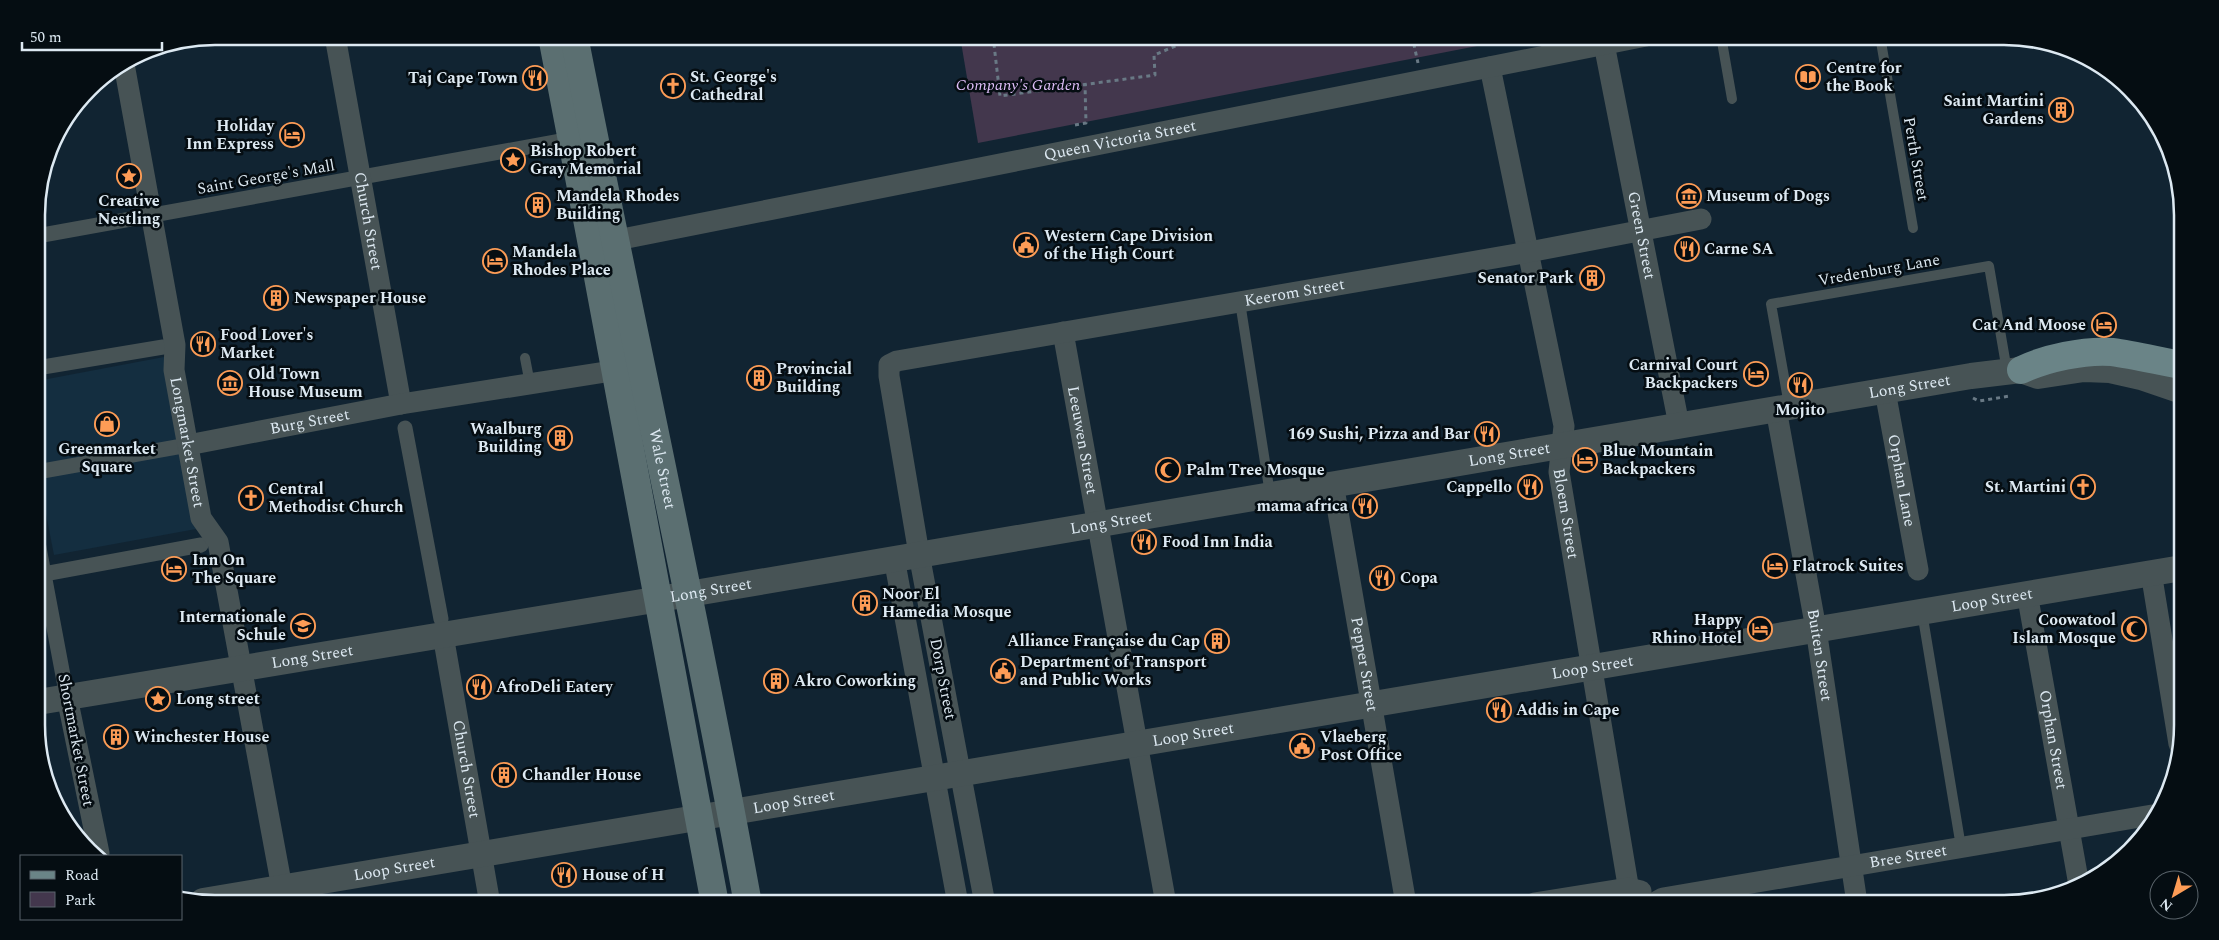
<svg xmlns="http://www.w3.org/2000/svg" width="2219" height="940" viewBox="0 0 2219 940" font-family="Spectral,serif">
	<rect width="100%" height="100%" fill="#112432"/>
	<path fill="#142e40" d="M 164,357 L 196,529 L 54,555 L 37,468 L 37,381 Z"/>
	<path fill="#43374d" d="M 965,36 L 1528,36 L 978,143 L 961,42 Z"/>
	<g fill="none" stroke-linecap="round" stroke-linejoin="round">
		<g stroke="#697985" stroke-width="3" stroke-dasharray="4 4" stroke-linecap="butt">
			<path d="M 993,36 L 1000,96 L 1155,75 L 1154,55 L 1200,36"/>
			<path d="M 1412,36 L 1418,63"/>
			<path d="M 1075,125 L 1086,123 L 1085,84"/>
			<path d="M 1973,398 L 1979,401 L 2010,396"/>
		</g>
		<g stroke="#475355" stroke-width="10">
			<path d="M 1721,36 L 1732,99"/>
			<path d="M 1880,36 L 1913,228"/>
			<path d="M 1240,302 L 1270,494"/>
			<path d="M 525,358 L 530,384"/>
			<path d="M 1789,405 L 1771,304 L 1989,266 L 2007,371"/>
			<path d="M 1922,612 L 1961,847"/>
		</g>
		<g stroke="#475355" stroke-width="15">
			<path d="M 37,236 L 561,141"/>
			<path d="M 37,368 L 163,347"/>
			<path d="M 405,428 L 441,619"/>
			<path d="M 37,472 L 188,445"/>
			<path d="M 37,537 L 67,697"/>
			<path d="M 44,574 L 201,545"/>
		</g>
		<g stroke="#475355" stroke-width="21">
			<path id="s1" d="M 335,36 L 401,404"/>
			<path id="s2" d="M 1604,44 L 1679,425"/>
			<path id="s3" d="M 124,64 L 175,345 L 174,370 L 201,518 L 218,542 L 285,904"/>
			<path id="s4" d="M 1490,67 L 1564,426 L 1559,472 L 1631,903"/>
			<path id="s5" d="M 602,243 L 1646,36"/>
			<path id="s6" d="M 1063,332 L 1166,904"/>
			<path id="s7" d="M 1885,391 L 1918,570"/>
			<path id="s8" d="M 1776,409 L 1816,629 L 1857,903"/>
			<path id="s9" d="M 188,445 L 401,404 L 631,368"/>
			<path id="s10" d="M 1333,483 L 1406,904"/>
			<path d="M 894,558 L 958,904"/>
			<path d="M 2151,572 L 2179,744"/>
			<path id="s11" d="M 2027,593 L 2079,885"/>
			<path id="s12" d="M 443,635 L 490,904"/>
			<path d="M 67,697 L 99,853"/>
			<path d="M 1534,903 L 1628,888 L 1641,891"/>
			<path id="s13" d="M 1654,903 L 1663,898 L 2152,815"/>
			<path id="s14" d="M 985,904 L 919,554 L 889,376 L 889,365 L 897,361 L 1529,252 L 1701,219"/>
		</g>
		<g stroke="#475355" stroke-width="26">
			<path id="s15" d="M 38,702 L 636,603 L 1971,376 L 2021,370 L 2038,376 L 2084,369 L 2110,370 L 2141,377 L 2182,391"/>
			<path id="s16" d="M 203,901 L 2182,568"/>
		</g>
		<g stroke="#5b6f71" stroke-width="28">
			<path d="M 552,36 L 592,245 L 715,904"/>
			<path id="s17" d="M 574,36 C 631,326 695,613 748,904"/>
		</g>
		<path stroke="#6a8487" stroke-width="28" d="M 2021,370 C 2046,358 2084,350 2112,352 C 2135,355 2159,361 2182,365"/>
	</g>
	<defs>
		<symbol id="library-ring" viewBox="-11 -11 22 22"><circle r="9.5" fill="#050d12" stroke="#fd9c56" stroke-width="1.5"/><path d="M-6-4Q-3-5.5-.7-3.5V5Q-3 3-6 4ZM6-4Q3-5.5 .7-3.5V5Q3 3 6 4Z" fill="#fd9c56"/></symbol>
		<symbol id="restaurant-ring" viewBox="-11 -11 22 22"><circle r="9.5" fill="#050d12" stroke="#fd9c56" stroke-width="1.5"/><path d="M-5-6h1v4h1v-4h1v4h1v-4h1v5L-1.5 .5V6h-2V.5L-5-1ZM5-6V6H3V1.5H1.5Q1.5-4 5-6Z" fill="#fd9c56"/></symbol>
		<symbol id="church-ring" viewBox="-11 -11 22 22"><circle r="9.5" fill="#050d12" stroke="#fd9c56" stroke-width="1.5"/><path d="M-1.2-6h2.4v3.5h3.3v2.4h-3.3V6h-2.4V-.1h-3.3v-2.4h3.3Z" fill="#fd9c56"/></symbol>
		<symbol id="building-ring" viewBox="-11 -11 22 22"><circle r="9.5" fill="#050d12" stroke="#fd9c56" stroke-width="1.5"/><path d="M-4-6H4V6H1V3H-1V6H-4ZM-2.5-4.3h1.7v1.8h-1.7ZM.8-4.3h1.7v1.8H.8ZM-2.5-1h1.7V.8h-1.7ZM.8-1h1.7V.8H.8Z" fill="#fd9c56"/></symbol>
		<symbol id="hotel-ring" viewBox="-11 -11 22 22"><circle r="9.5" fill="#050d12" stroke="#fd9c56" stroke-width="1.5"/><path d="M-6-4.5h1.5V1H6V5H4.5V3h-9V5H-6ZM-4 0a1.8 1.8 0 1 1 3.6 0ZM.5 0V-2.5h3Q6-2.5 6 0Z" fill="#fd9c56"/></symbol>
		<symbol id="sight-ring" viewBox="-11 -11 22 22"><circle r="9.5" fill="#050d12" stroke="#fd9c56" stroke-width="1.5"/><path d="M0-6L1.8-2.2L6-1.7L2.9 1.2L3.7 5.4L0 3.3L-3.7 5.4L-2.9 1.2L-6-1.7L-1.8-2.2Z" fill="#fd9c56"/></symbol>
		<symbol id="museum-ring" viewBox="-11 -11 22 22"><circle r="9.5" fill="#050d12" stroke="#fd9c56" stroke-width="1.5"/><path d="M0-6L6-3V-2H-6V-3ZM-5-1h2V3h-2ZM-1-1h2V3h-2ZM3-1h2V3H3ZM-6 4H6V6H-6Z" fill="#fd9c56"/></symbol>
		<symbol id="civic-ring" viewBox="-11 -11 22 22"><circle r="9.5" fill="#050d12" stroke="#fd9c56" stroke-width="1.5"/><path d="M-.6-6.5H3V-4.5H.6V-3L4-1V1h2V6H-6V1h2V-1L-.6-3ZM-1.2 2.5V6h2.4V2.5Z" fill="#fd9c56"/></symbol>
		<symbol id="shop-ring" viewBox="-11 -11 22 22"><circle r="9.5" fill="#050d12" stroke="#fd9c56" stroke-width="1.5"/><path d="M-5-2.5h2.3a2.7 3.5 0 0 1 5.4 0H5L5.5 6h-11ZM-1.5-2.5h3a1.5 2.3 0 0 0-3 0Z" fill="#fd9c56"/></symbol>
		<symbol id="mosque-ring" viewBox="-11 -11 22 22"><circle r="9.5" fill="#050d12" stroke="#fd9c56" stroke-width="1.5"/><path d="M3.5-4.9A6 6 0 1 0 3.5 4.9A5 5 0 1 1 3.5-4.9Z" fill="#fd9c56"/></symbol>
		<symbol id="school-ring" viewBox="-11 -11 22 22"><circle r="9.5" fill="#050d12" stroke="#fd9c56" stroke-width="1.5"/><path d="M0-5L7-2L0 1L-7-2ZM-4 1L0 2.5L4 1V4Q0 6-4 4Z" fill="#fd9c56"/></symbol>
	</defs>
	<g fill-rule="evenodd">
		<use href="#library-ring" x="1794" y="63" width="28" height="28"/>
		<use href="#restaurant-ring" x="521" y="64" width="28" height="28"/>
		<use href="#church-ring" x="659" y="72" width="28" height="28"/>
		<use href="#building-ring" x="2047" y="96" width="28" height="28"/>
		<use href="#hotel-ring" x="278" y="121" width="28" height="28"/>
		<use href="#sight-ring" x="499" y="146" width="28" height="28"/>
		<use href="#sight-ring" x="115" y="162" width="28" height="28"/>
		<use href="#museum-ring" x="1675" y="182" width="28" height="28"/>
		<use href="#building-ring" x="524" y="191" width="28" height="28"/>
		<use href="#civic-ring" x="1012" y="231" width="28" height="28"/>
		<use href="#restaurant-ring" x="1673" y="235" width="28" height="28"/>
		<use href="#hotel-ring" x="481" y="247" width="28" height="28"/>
		<use href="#building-ring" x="1578" y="264" width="28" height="28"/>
		<use href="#building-ring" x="262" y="284" width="28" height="28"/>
		<use href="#hotel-ring" x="2090" y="311" width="28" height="28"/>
		<use href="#restaurant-ring" x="189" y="330" width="28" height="28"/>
		<use href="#hotel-ring" x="1742" y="360" width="28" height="28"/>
		<use href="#building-ring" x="745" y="364" width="28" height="28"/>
		<use href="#museum-ring" x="216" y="369" width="28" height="28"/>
		<use href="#restaurant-ring" x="1786" y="371" width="28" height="28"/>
		<use href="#shop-ring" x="93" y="410" width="28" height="28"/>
		<use href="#restaurant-ring" x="1473" y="420" width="28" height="28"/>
		<use href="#building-ring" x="546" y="424" width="28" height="28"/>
		<use href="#hotel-ring" x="1571" y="446" width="28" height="28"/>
		<use href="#mosque-ring" x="1154" y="456" width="28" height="28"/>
		<use href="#restaurant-ring" x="1516" y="473" width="28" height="28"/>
		<use href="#church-ring" x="2069" y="473" width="28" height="28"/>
		<use href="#church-ring" x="237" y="484" width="28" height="28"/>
		<use href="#restaurant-ring" x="1351" y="492" width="28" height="28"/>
		<use href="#restaurant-ring" x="1130" y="528" width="28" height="28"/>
		<use href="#hotel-ring" x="1761" y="552" width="28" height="28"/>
		<use href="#hotel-ring" x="160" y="555" width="28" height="28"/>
		<use href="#restaurant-ring" x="1368" y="564" width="28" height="28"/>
		<use href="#building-ring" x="851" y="589" width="28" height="28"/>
		<use href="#school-ring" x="289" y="612" width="28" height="28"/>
		<use href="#hotel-ring" x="1746" y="615" width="28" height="28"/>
		<use href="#mosque-ring" x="2120" y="615" width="28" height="28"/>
		<use href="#building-ring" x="1203" y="627" width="28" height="28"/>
		<use href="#civic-ring" x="989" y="657" width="28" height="28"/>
		<use href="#building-ring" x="762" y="667" width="28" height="28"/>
		<use href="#restaurant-ring" x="465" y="673" width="28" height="28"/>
		<use href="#sight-ring" x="144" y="685" width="28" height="28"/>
		<use href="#restaurant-ring" x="1485" y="696" width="28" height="28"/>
		<use href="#building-ring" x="102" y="723" width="28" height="28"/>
		<use href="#civic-ring" x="1288" y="732" width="28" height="28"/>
		<use href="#building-ring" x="490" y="761" width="28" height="28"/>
		<use href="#restaurant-ring" x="550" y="861" width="28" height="28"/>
	</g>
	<g text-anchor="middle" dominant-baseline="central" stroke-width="5" stroke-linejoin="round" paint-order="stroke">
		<g font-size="16" font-weight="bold" fill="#dde9f2" stroke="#050d12" text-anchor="start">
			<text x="1826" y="68">Centre for<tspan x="1826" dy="18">the Book</tspan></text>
			<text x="690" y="77">St. George's<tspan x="690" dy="18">Cathedral</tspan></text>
			<text x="518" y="78" text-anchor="end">Taj Cape Town</text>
			<text x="2044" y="101" text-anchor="end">Saint Martini<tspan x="2044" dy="18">Gardens</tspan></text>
			<text x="274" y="126" text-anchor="end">Holiday<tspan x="274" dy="18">Inn Express</tspan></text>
			<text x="530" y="151">Bishop Robert<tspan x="530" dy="18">Gray Memorial</tspan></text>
			<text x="556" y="196">Mandela Rhodes<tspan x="556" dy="18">Building</tspan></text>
			<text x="1706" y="196">Museum of Dogs</text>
			<text x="129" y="201" text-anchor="middle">Creative<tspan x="129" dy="18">Nestling</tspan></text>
			<text x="1044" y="236">Western Cape Division<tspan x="1044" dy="18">of the High Court</tspan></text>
			<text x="1704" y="249">Carne SA</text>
			<text x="512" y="252">Mandela<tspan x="512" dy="18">Rhodes Place</tspan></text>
			<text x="1574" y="278" text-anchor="end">Senator Park</text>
			<text x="294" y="298">Newspaper House</text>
			<text x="2086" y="325" text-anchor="end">Cat And Moose</text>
			<text x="220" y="335">Food Lover's<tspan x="220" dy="18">Market</tspan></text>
			<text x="1738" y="365" text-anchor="end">Carnival Court<tspan x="1738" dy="18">Backpackers</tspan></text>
			<text x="776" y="369">Provincial<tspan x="776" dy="18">Building</tspan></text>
			<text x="248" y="374">Old Town<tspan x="248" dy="18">House Museum</tspan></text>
			<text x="1800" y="410" text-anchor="middle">Mojito</text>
			<text x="542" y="429" text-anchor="end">Waalburg<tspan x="542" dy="18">Building</tspan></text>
			<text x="1470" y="434" text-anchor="end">169 Sushi, Pizza and Bar</text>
			<text x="107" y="449" text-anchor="middle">Greenmarket<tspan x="107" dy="18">Square</tspan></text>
			<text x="1602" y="451">Blue Mountain<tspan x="1602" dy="18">Backpackers</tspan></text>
			<text x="1186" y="470">Palm Tree Mosque</text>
			<text x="1512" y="487" text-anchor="end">Cappello</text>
			<text x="2066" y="487" text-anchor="end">St. Martini</text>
			<text x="268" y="489">Central<tspan x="268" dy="18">Methodist Church</tspan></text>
			<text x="1348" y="506" text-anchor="end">mama africa</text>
			<text x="1162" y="542">Food Inn India</text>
			<text x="192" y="560">Inn On<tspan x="192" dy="18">The Square</tspan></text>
			<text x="1792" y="566">Flatrock Suites</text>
			<text x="1400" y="578">Copa</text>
			<text x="882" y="594">Noor El<tspan x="882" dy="18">Hamedia Mosque</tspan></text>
			<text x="286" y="617" text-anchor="end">Internationale<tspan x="286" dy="18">Schule</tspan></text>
			<text x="1742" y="620" text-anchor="end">Happy<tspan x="1742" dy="18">Rhino Hotel</tspan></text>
			<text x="2116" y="620" text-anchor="end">Coowatool<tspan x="2116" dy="18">Islam Mosque</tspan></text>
			<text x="1200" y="641" text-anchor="end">Alliance Française du Cap</text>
			<text x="1020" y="662">Department of Transport<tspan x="1020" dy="18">and Public Works</tspan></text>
			<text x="794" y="681">Akro Coworking</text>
			<text x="496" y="687">AfroDeli Eatery</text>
			<text x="176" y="699">Long street</text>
			<text x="1516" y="710">Addis in Cape</text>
			<text x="134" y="737">Winchester House</text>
			<text x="1320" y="737">Vlaeberg<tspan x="1320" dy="18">Post Office</tspan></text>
			<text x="522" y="775">Chandler House</text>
			<text x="582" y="875">House of H</text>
		</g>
		<g font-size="16" font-style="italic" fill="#e0bffa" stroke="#050d12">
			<text x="1018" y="85">Company's Garden</text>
		</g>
		<g font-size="16" fill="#dde9f2" stroke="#050d12">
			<text stroke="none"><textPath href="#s5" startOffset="528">Queen Victoria Street</textPath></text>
			<text transform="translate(1916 159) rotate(80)">Perth Street</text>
			<text transform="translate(266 177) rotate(-10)">Saint George's Mall</text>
			<text stroke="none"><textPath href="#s1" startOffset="188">Church Street</textPath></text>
			<text stroke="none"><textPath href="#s2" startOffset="195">Green Street</textPath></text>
			<text transform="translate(1879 270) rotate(-10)">Vredenburg Lane</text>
			<text stroke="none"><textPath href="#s14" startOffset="960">Keerom Street</textPath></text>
			<text stroke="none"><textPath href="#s15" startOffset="1898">Long Street</textPath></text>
			<text stroke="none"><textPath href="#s9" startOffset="124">Burg Street</textPath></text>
			<text stroke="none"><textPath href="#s6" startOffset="110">Leeuwen Street</textPath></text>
			<text stroke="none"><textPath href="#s3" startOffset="384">Longmarket Street</textPath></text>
			<text stroke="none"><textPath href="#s15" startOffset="1492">Long Street</textPath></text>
			<text stroke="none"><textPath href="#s17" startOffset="442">Wale Street</textPath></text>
			<text stroke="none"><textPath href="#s7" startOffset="91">Orphan Lane</textPath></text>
			<text stroke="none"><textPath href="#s4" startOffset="455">Bloem Street</textPath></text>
			<text stroke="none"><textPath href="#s15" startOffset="1088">Long Street</textPath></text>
			<text stroke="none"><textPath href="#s15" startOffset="682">Long Street</textPath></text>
			<text stroke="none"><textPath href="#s16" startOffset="1814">Loop Street</textPath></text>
			<text stroke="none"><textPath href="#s15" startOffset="278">Long Street</textPath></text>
			<text stroke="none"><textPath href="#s8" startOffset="250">Buiten Street</textPath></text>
			<text stroke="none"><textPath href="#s10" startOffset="184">Pepper Street</textPath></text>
			<text stroke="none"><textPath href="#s16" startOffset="1409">Loop Street</textPath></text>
			<text transform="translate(943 679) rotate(79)">Dorp Street</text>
			<text stroke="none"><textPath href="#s16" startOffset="1004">Loop Street</textPath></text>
			<text stroke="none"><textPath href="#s11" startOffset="149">Orphan Street</textPath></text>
			<text transform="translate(76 740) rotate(79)">Shortmarket Street</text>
			<text stroke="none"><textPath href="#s12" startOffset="136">Church Street</textPath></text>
			<text stroke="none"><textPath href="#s16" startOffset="599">Loop Street</textPath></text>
			<text stroke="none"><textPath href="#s13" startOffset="259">Bree Street</textPath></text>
			<text stroke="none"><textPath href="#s16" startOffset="194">Loop Street</textPath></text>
		</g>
	</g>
	<path d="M0 0H2219V940H0ZM215 45H2004A170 170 0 0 1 2174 215V725A170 170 0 0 1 2004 895H215A170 170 0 0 1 45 725V215A170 170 0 0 1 215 45Z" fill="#050d12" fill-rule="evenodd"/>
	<path fill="none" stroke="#dde9f2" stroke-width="2.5" d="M215 45H2004A170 170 0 0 1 2174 215V725A170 170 0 0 1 2004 895H215A170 170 0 0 1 45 725V215A170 170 0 0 1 215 45Z"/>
	<rect x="20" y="855" width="162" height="65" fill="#050d12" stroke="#5b656c"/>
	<rect x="30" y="871" width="25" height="8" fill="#6a8487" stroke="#5b656c"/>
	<text x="65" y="880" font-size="15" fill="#dde9f2">Road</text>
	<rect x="30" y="892" width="25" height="15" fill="#43374d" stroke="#5b656c"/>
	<text x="65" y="905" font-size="15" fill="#dde9f2">Park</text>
	<g transform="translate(2174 895) rotate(218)"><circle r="24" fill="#050d12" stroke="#5b656c"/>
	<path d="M0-4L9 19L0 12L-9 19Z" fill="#fd9c56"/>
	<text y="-8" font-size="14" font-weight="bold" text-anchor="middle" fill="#dde9f2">N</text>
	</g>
	<path d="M22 42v8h140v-8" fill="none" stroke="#dde9f2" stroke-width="2.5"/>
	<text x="30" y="42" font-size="15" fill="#dde9f2" stroke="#050d12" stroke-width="4" paint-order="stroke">50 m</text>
</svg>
